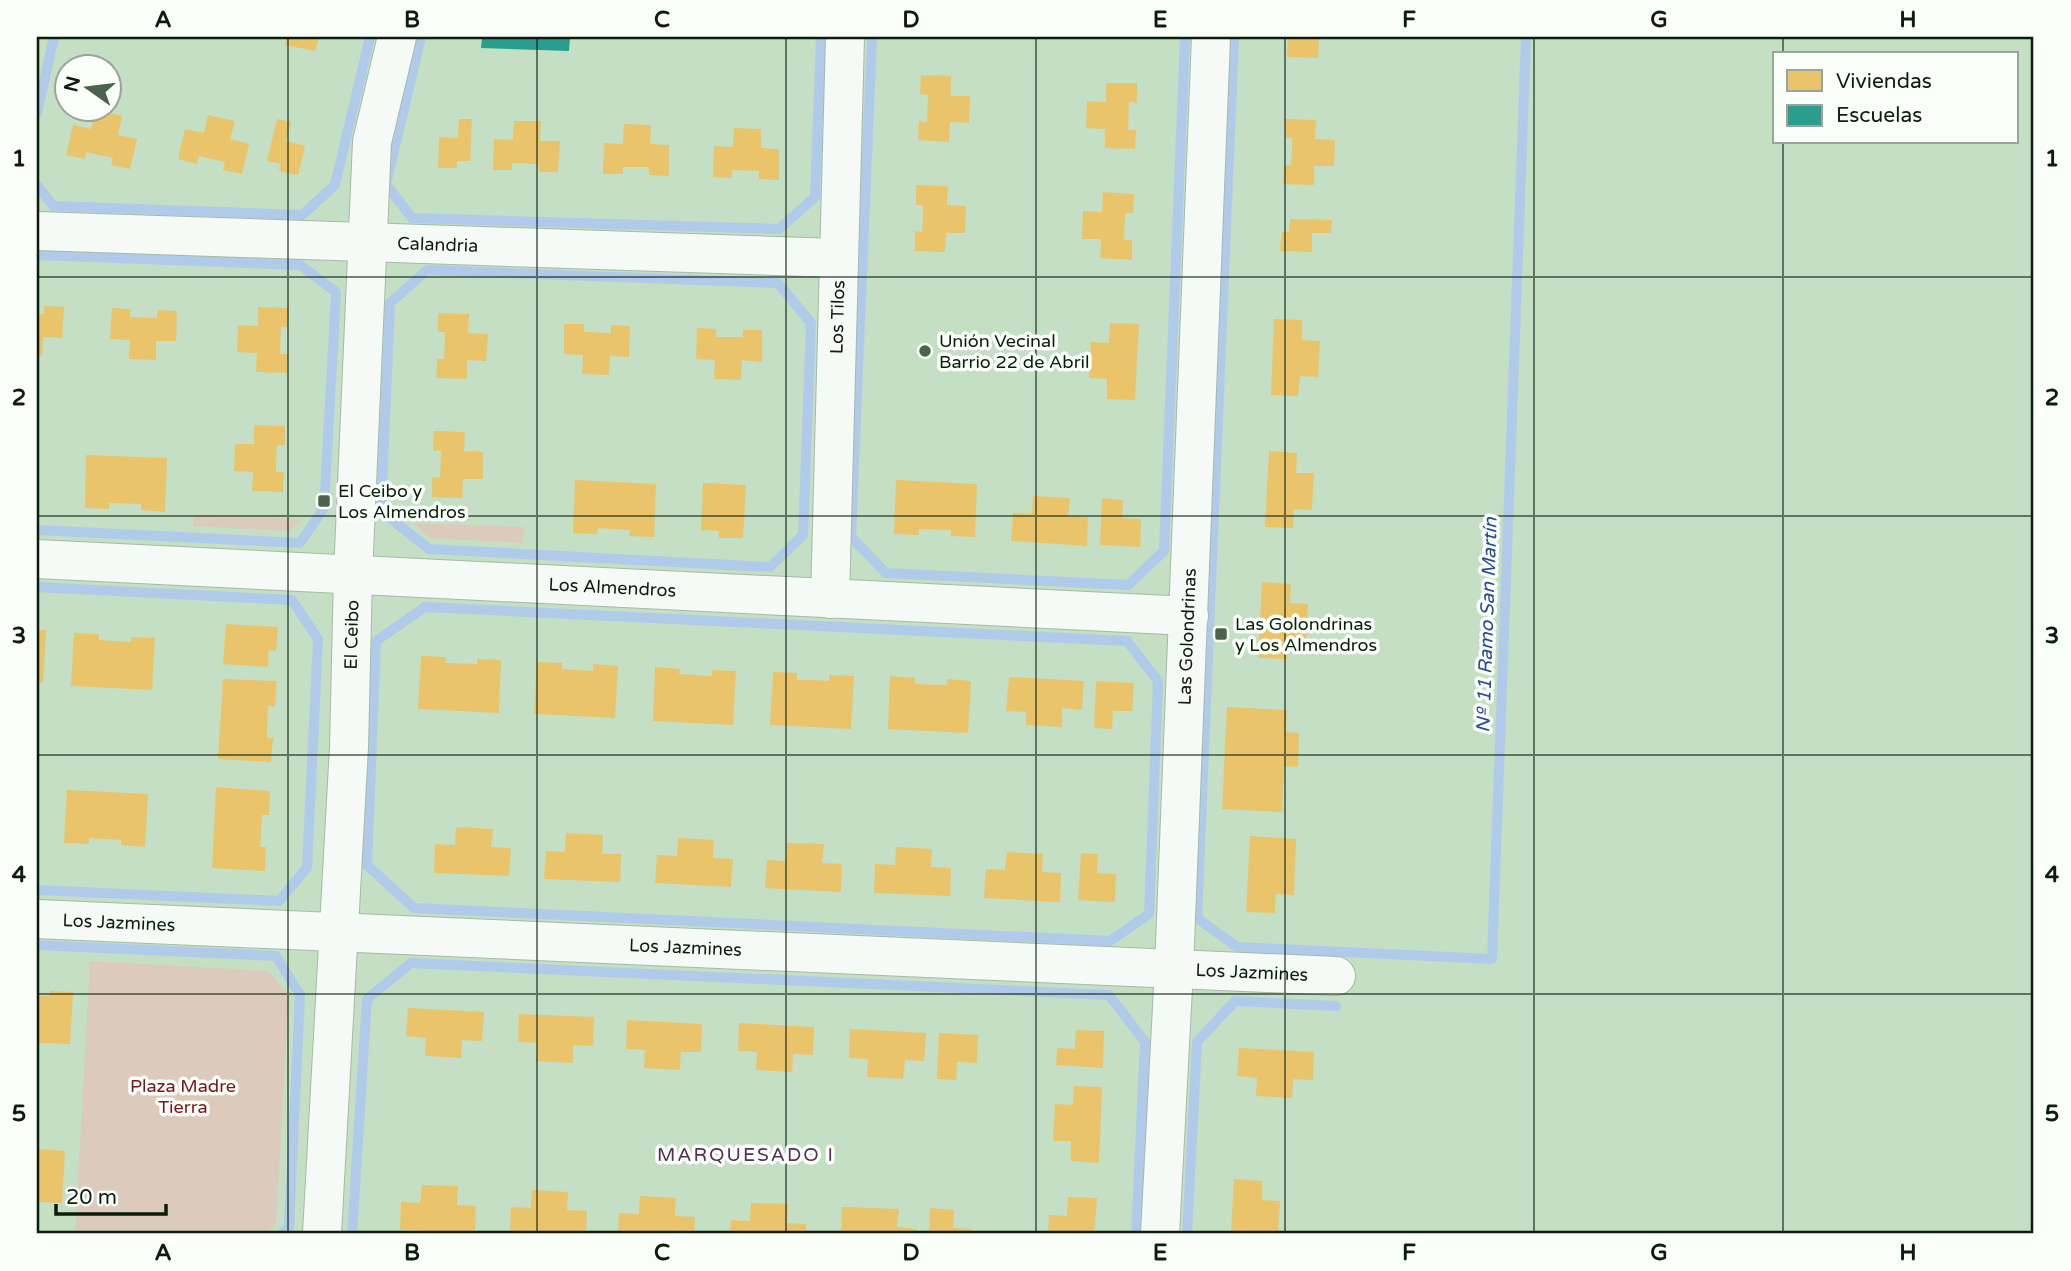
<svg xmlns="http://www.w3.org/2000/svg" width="2071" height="1271" viewBox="0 0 2071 1271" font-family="'Varela Round',sans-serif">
	<rect width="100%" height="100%" fill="#c4dfc4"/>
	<g fill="#dccbbc">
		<path d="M 194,515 L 301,519 L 302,519 L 290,531 L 193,526 Z"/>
		<path d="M 413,523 L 524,527 L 523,543 L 430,538 Z"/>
		<path d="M 90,961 L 268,971 L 289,995 L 276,1224 L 265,1234 L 75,1234 Z"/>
	</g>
	<g fill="#e9c46a">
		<path d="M 287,37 L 319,37 L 315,51 L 285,45 Z"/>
		<path d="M 1296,37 L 1319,37 L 1318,58 L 1287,57 L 1288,38 Z"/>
		<path d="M 921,75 L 951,76 L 951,96 L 970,96 L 969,123 L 950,122 L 949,142 L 918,140 L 919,121 L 927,122 L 928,95 L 920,94 Z"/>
		<path d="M 1106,83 L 1137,83 L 1137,103 L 1129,102 L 1128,130 L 1136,130 L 1135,149 L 1105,148 L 1105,129 L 1086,128 L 1087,101 L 1106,102 Z"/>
		<path d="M 96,110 L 122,116 L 118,135 L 137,139 L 130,169 L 111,165 L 113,158 L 86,152 L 85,159 L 66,155 L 73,125 L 91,129 Z"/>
		<path d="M 208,115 L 235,121 L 230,139 L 249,144 L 242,174 L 223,170 L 225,162 L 199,156 L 197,164 L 178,159 L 185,129 L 204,133 Z"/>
		<path d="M 277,119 L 291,122 L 286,141 L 305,146 L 298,175 L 279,171 L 281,164 L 267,161 Z"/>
		<path d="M 459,119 L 472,119 L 470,161 L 457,161 L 457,168 L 438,168 L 439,137 L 458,138 Z"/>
		<path d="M 1285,119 L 1316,120 L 1315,139 L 1335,140 L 1334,166 L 1314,166 L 1314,185 L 1283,184 L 1284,165 L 1291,165 L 1292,152 L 1292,138 L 1285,138 Z"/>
		<path d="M 514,121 L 541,121 L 540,141 L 560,141 L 558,172 L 539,172 L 539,164 L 512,163 L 512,170 L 493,170 L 494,139 L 513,140 Z"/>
		<path d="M 624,124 L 651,125 L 650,144 L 669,145 L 669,176 L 649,175 L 649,167 L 623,167 L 623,174 L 603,174 L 604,143 L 623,144 Z"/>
		<path d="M 734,128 L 761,129 L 761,148 L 779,149 L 779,180 L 759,179 L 759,171 L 732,170 L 732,178 L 713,177 L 714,146 L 733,147 Z"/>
		<path d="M 916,185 L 948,186 L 947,205 L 966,206 L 965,233 L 946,233 L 945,252 L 915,251 L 915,231 L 922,232 L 923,219 L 923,205 L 916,205 Z"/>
		<path d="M 1103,192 L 1134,194 L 1133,213 L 1125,213 L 1124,240 L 1132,240 L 1132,260 L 1100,258 L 1101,239 L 1082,239 L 1083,211 L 1102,212 Z"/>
		<path d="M 1290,219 L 1332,220 L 1331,233 L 1312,233 L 1312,252 L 1280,251 L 1282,232 L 1289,232 Z"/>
		<path d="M 44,306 L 64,307 L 62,338 L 43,337 L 42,356 L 37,356 L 37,314 L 44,314 Z"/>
		<path d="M 258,307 L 289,308 L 288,327 L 281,327 L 280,354 L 288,354 L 287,373 L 256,372 L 257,353 L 237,352 L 238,325 L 258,326 Z"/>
		<path d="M 112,308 L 130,309 L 130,317 L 157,318 L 158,310 L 177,311 L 176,341 L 156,341 L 156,360 L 129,359 L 130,340 L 110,339 Z"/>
		<path d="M 438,313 L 469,314 L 468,333 L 488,334 L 486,361 L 467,360 L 467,379 L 436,378 L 437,359 L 444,359 L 445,332 L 438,332 Z"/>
		<path d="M 1274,319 L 1302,320 L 1302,340 L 1320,341 L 1318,377 L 1300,376 L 1298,396 L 1271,395 Z"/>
		<path d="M 1110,323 L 1139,324 L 1135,400 L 1107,399 L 1107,379 L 1089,378 L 1091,342 L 1109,343 Z"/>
		<path d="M 564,324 L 584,324 L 584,332 L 611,333 L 611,325 L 630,326 L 629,357 L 610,356 L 609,375 L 582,374 L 583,355 L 564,354 Z"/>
		<path d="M 697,328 L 716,329 L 716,337 L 743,337 L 743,330 L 762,330 L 762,362 L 742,360 L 741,380 L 714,379 L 715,360 L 696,359 Z"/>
		<path d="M 254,425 L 285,426 L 285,445 L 277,445 L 276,459 L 276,472 L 284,472 L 283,492 L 252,491 L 253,472 L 234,471 L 235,444 L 254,444 Z"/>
		<path d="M 434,431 L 465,432 L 464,451 L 483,452 L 483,479 L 463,479 L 462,498 L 432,497 L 432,477 L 440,478 L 441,450 L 433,451 Z"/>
		<path d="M 1269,451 L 1297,453 L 1296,473 L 1314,473 L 1312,510 L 1294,509 L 1293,528 L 1265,527 Z"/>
		<path d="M 86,455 L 167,458 L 165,512 L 141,510 L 141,504 L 109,503 L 109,509 L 85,508 Z"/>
		<path d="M 575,480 L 656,484 L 654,537 L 629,536 L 630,530 L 612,529 L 598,528 L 597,534 L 573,533 Z"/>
		<path d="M 896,480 L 977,484 L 975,537 L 951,536 L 951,530 L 919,529 L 919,535 L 894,534 Z"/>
		<path d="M 703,483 L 746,485 L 743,538 L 719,538 L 719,531 L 701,530 Z"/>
		<path d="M 1033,496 L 1070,498 L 1068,516 L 1088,517 L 1087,546 L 1011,541 L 1013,513 L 1032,514 Z"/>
		<path d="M 1102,498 L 1123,500 L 1122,518 L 1141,519 L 1140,547 L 1100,545 Z"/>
		<path d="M 1262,582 L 1291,584 L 1290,603 L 1308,604 L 1306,640 L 1288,640 L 1287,659 L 1258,658 Z"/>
		<path d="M 226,624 L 278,627 L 276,651 L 269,650 L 268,667 L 223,664 Z"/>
		<path d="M 37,630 L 46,630 L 43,683 L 37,682 Z"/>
		<path d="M 74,633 L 99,634 L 99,640 L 131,642 L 131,637 L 155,638 L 152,690 L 71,686 Z"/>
		<path d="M 421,656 L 446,657 L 445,663 L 477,664 L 477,659 L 501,660 L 499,713 L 418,709 Z"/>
		<path d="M 537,662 L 562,663 L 562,669 L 593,671 L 593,664 L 618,666 L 615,718 L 534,714 Z"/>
		<path d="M 655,667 L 680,669 L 679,674 L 695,675 L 712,676 L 712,670 L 736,671 L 733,725 L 653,721 Z"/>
		<path d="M 773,672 L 797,673 L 797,680 L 814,680 L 829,681 L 829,675 L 854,676 L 851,729 L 770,725 Z"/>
		<path d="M 890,676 L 915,678 L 915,684 L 947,685 L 947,679 L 971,681 L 968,733 L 888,729 Z"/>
		<path d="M 1009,677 L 1084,681 L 1082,710 L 1062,708 L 1062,727 L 1026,725 L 1026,712 L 1006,711 Z"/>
		<path d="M 223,679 L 277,681 L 275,706 L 268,706 L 267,738 L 273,738 L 271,762 L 218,759 Z"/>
		<path d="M 1096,681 L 1134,683 L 1132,711 L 1113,711 L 1112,729 L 1094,728 Z"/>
		<path d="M 1227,707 L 1287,710 L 1286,732 L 1299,733 L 1298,767 L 1284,766 L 1282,812 L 1222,809 Z"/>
		<path d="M 216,787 L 270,791 L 269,815 L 262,815 L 260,847 L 266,847 L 265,871 L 212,868 Z"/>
		<path d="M 67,790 L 148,794 L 145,847 L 121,845 L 121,840 L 104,839 L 89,838 L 89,844 L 64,843 Z"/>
		<path d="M 456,827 L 493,829 L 491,847 L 511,848 L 509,876 L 434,873 L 435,844 L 455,845 Z"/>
		<path d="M 566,833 L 603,835 L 602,854 L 621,854 L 620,882 L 544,879 L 546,851 L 565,852 Z"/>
		<path d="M 1250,836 L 1296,839 L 1294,895 L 1276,894 L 1275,913 L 1246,912 Z"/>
		<path d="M 678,838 L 714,840 L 713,858 L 733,859 L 731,887 L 655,883 L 657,855 L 677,856 Z"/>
		<path d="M 787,843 L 824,844 L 822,863 L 842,864 L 841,892 L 765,888 L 767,860 L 786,861 Z"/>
		<path d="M 896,847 L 932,849 L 931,867 L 951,868 L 950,896 L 874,893 L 875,864 L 895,865 Z"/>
		<path d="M 1007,852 L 1043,854 L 1042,872 L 1061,873 L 1060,902 L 984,898 L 986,869 L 1005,870 Z"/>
		<path d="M 1081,853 L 1098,854 L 1097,873 L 1116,874 L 1115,902 L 1078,900 Z"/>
		<path d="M 50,991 L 73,992 L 70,1044 L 37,1043 L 37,996 L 49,996 Z"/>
		<path d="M 408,1008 L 484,1012 L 482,1041 L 462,1040 L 461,1058 L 425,1056 L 426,1038 L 406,1036 Z"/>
		<path d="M 519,1014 L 594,1017 L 593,1046 L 573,1045 L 573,1063 L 536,1061 L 537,1043 L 518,1042 Z"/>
		<path d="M 627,1020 L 702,1024 L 701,1052 L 681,1052 L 680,1070 L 644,1068 L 645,1050 L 626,1049 Z"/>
		<path d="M 739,1023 L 814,1027 L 813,1055 L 793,1054 L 792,1072 L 756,1070 L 757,1052 L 738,1051 Z"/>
		<path d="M 850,1029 L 926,1033 L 924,1061 L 905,1060 L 903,1079 L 867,1077 L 868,1059 L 849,1058 Z"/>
		<path d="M 1076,1030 L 1104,1031 L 1103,1068 L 1056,1065 L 1057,1048 L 1075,1049 Z"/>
		<path d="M 939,1033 L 978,1035 L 977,1063 L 957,1062 L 956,1080 L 937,1079 Z"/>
		<path d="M 1239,1048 L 1314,1052 L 1313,1080 L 1293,1079 L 1292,1098 L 1256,1096 L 1257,1078 L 1237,1076 Z"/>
		<path d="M 1074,1086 L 1102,1087 L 1099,1163 L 1071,1161 L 1071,1141 L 1053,1141 L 1055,1104 L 1073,1105 Z"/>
		<path d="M 37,1149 L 65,1151 L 62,1203 L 38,1202 Z"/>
		<path d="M 1234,1179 L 1262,1181 L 1262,1200 L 1280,1201 L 1278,1234 L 1231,1234 Z"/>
		<path d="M 422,1185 L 458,1186 L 457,1205 L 476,1206 L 475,1234 L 400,1230 L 401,1202 L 420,1203 Z"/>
		<path d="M 532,1190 L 568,1192 L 567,1210 L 587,1211 L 586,1234 L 510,1234 L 511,1207 L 531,1208 Z"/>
		<path d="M 640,1196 L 676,1198 L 675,1216 L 695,1217 L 694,1234 L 618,1234 L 619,1213 L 639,1214 Z"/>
		<path d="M 1068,1197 L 1097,1198 L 1094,1234 L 1048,1234 L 1049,1215 L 1067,1216 Z"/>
		<path d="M 751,1203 L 788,1204 L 787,1223 L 806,1224 L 806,1234 L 730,1234 L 731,1220 L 750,1221 Z"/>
		<path d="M 842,1207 L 899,1209 L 897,1227 L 917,1229 L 917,1234 L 841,1234 Z"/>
		<path d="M 930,1208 L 954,1210 L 953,1228 L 972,1229 L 972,1234 L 929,1234 Z"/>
	</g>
	<path fill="#2a9d8f" d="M 482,37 L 570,37 L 569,51 L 481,48 Z"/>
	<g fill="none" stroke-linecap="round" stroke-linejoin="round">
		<g stroke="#b0cbe9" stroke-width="10">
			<path d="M 421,37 L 386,184 L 412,218 L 779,229 L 815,197 L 821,37"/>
			<path d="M 872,37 L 851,537 L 886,573 L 1128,585 L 1164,551 L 1185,37"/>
			<path d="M 1234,37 L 1197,918 L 1237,947 L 1492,959 L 1526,37"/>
			<path d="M 37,113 L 54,37"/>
			<path d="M 37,185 L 53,206 L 302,215 L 335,185 L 370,37"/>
			<path d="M 37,255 L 300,265 L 336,292 L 324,508 L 300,543 L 37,530"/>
			<path d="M 427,270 L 778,283 L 811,323 L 803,535 L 770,567 L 429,549 L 381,511 L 390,303 Z"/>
			<path d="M 37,587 L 292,600 L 318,639 L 307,868 L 279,901 L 37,890"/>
			<path d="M 425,607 L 1127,641 L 1158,681 L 1149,914 L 1110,941 L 414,908 L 367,865 L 376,641 Z"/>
			<path d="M 37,945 L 276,956 L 300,995 L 289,1227 L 282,1234"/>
			<path d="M 352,1234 L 367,999 L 411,963 L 1109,995 L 1145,1042 L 1136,1234"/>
			<path d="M 1187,1234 L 1197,1042 L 1235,1001 L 1336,1006"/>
		</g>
		<defs>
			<g id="minor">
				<path id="s1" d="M 37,231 L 838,258"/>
				<path id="s2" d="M 37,559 L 1189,616"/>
				<path id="s3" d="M 830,599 L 845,37"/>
				<path id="s4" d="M 37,919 L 1336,976"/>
				<path id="s5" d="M 322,1234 L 349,747 L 353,575 L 372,142 L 397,37"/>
				<path id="s6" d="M 1160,1234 L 1174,969 L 1211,37"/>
			</g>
		</defs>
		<use href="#minor" stroke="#a6bba6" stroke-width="40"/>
		<use href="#minor" stroke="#f6faf6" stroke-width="38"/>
	</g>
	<path fill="none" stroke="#0a1e0b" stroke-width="2" stroke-opacity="0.55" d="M 288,37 L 288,1234M 537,37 L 537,1234M 786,37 L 786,1234M 1036,37 L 1036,1234M 1285,37 L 1285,1234M 1534,37 L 1534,1234M 1783,37 L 1783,54M 1783,142 L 1783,1234M 37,277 L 2034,277M 37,516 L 2034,516M 37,755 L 2034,755M 37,994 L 2034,994"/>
	<g fill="#4b624c" stroke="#f9fef9" stroke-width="2.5">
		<circle cx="925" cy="351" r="7"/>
		<rect x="317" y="494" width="14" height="14" rx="3.5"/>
		<rect x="1214" y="627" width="14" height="14" rx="3.5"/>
	</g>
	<g text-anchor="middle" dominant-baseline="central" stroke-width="7" stroke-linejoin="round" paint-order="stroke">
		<g font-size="18" fill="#0a1e0b" stroke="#f9fef9">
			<text stroke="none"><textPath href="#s1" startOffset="401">Calandria</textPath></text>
			<text stroke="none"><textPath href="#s3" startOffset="282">Los Tilos</textPath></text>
			<text stroke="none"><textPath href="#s2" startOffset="576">Los Almendros</textPath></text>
			<text stroke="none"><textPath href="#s5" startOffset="600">El Ceibo</textPath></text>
			<text stroke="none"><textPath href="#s6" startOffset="598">Las Golondrinas</textPath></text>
			<text stroke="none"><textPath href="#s4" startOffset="82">Los Jazmines</textPath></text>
			<text stroke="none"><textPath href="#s4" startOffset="649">Los Jazmines</textPath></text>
			<text stroke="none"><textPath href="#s4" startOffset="1216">Los Jazmines</textPath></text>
		</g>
		<g font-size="18" fill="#0a1e0b" stroke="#f9fef9" text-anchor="start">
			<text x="939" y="341">Unión Vecinal<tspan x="939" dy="21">Barrio 22 de Abril</tspan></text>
			<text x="338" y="491">El Ceibo y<tspan x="338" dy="21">Los Almendros</tspan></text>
			<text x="1235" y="624">Las Golondrinas<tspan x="1235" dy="21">y Los Almendros</tspan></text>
		</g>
		<g font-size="18" fill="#781519" stroke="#f9fef9">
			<text x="183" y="1086">Plaza Madre<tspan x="183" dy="21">Tierra</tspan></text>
		</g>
		<g font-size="19" font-style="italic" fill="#294996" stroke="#f9fef9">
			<text transform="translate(1487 625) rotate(-88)">Nº 11 Ramo San Martín</text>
		</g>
		<g font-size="19" letter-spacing="2" fill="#592a5d" stroke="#f9fef9">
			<text x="746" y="1155">MARQUESADO I</text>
		</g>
	</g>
	<rect width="2071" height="1271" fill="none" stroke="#f9fef9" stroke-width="77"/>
	<rect x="1773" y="52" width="245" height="91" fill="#f9fef9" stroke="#99a49a" stroke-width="2"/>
	<rect x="1787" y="70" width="35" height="21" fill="#e9c46a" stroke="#99a49a" stroke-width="2"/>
	<text x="1836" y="88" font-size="21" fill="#0a1e0b">Viviendas</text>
	<rect x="1787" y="105" width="35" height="21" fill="#2a9d8f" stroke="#99a49a" stroke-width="2"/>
	<text x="1836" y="122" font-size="21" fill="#0a1e0b">Escuelas</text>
	<g transform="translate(88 88) rotate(284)"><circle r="33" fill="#f9fef9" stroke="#99a49a" stroke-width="2"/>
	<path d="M0-5L12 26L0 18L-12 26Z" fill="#4b624c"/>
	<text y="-10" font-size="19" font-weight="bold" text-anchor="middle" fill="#0a1e0b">N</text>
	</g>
	<path d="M56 1204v10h110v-10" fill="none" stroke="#0a1e0b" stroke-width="3.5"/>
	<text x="66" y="1204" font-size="21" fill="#0a1e0b" stroke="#f9fef9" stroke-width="5" paint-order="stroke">20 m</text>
	<rect x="38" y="38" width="1994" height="1194" fill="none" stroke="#0a1e0b" stroke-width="2.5"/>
	<g font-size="23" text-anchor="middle" font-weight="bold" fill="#0a1e0b">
		<text x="163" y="27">A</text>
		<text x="412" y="27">B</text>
		<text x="662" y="27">C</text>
		<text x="911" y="27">D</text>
		<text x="1160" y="27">E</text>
		<text x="1409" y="27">F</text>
		<text x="1659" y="27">G</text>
		<text x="1908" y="27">H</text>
		<text x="19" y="166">1</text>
		<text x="2052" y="166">1</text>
		<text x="19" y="405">2</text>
		<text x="2052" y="405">2</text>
		<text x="19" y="643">3</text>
		<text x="2052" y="643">3</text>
		<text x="19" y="882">4</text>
		<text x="2052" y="882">4</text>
		<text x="19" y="1121">5</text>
		<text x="2052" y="1121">5</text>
		<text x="163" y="1260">A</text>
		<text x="412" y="1260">B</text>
		<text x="662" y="1260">C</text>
		<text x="911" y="1260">D</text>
		<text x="1160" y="1260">E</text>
		<text x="1409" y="1260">F</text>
		<text x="1659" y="1260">G</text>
		<text x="1908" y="1260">H</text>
	</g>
</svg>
